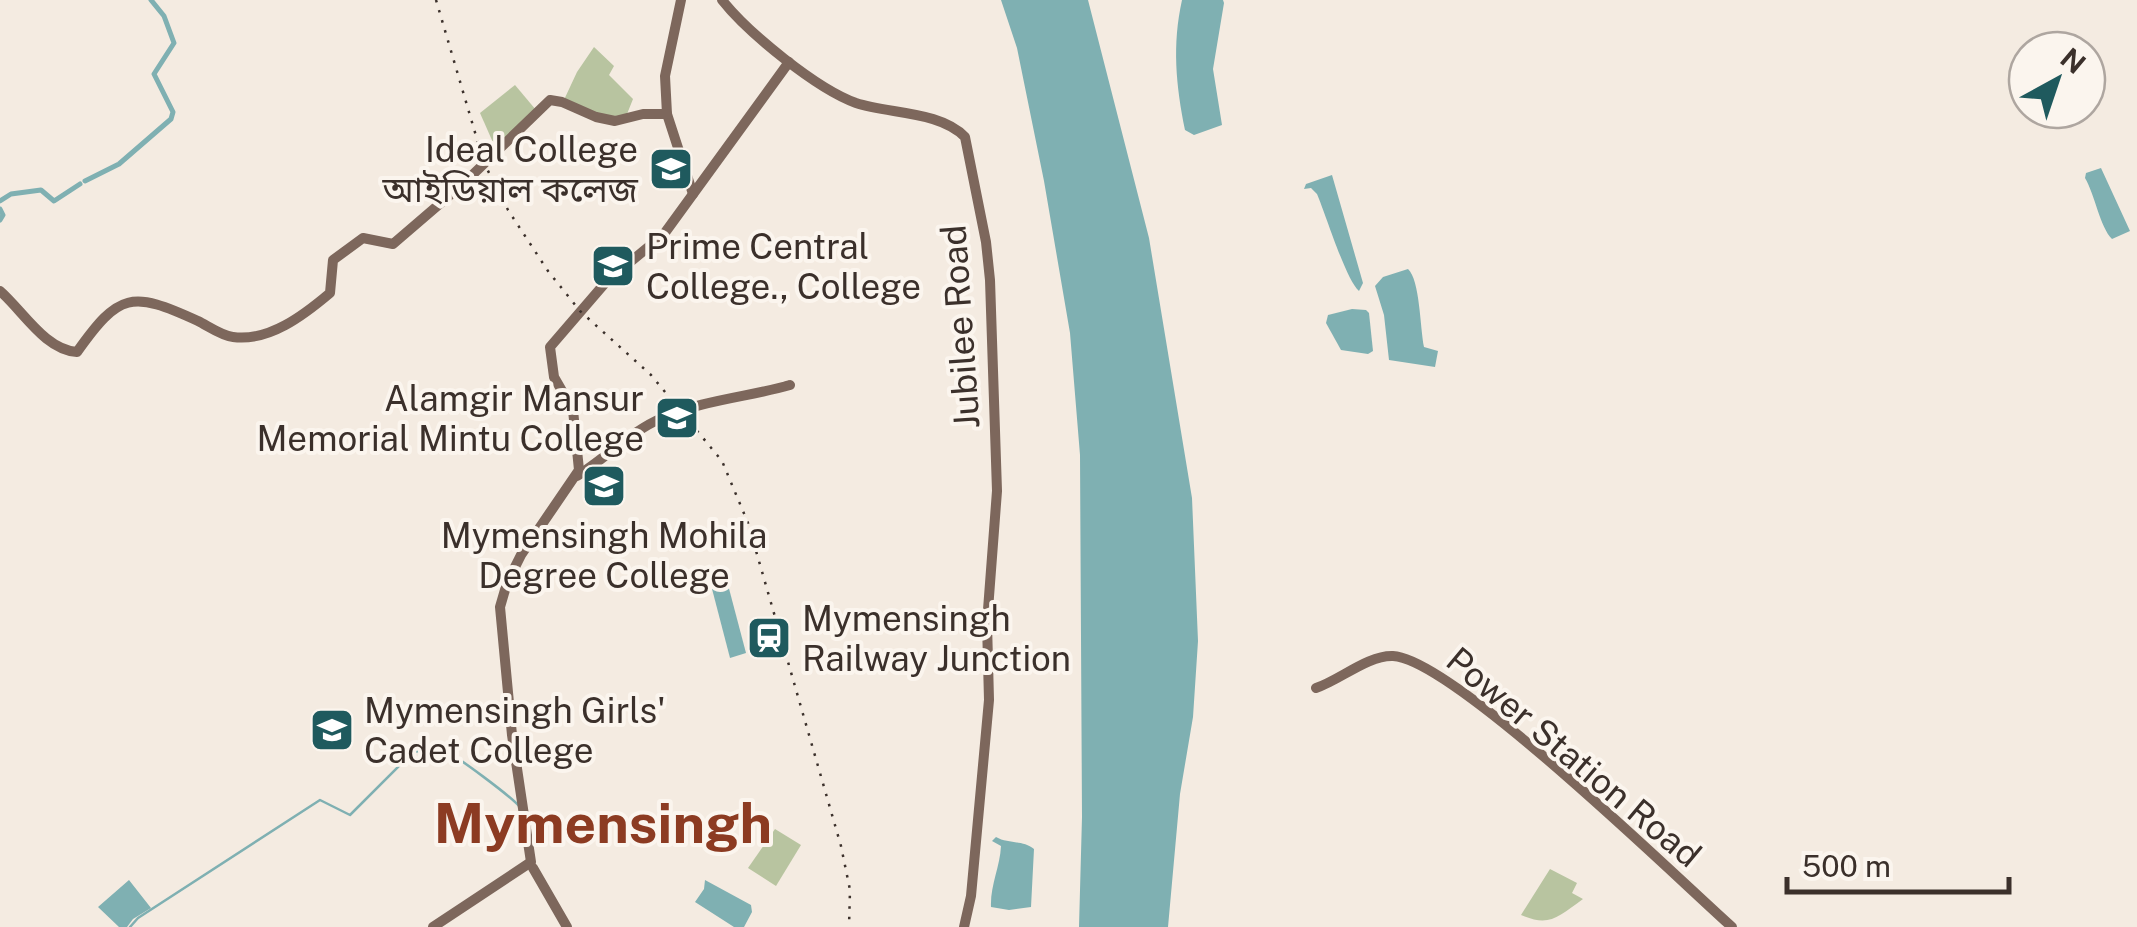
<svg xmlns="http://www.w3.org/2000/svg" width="2137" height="927" viewBox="0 0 2137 927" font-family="'Public Sans','Noto Sans Bengali',sans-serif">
	<rect width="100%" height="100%" fill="#f4ebe1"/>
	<g fill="#b8c4a0">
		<path d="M 594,47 L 614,66 L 609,75 L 633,99 L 627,114 L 614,119 L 563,102 L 577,72 Z"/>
		<path d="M 515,85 L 536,110 L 495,147 L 480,113 Z"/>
		<path d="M 775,829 L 801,845 L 776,886 L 748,868 Z"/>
		<path d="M 1550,869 L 1577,883 L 1572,893 L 1583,899 C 1557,918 1549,927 1521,915 Z"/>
	</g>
	<g fill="#7fb0b2">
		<path d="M 1001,0 L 1088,0 L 1149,238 L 1192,498 L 1198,641 L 1193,717 L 1180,794 L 1168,927 L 1079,927 L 1082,817 L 1080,455 L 1070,333 L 1044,181 L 1017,48 Z"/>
		<path d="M 1182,0 L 1223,0 L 1224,3 L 1213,69 L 1222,125 L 1194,135 L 1185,130 C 1176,85 1172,45 1182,0 Z"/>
		<path d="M 2101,168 L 2130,231 L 2112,239 C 2100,227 2095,195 2085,178 L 2086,173 Z"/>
		<path d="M 1332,175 L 1363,283 L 1359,291 C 1346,280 1326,215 1317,194 L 1311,188 L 1304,189 L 1306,184 Z"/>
		<path d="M 1408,269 C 1420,280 1420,327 1424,347 L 1438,351 L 1435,367 L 1389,360 L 1384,315 L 1375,286 L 1383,277 Z"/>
		<path d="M 1352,309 L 1366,310 L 1369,313 L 1373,351 L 1368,354 L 1341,350 L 1326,323 L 1328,315 Z"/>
		<path d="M 727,581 L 746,653 L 730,658 L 711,585 Z"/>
		<path d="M 996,837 C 1008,844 1023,840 1034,849 L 1031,907 L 1009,910 L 991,907 C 990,886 1000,867 1001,846 L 992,841 Z"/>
		<path d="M 129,880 L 151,908 L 133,919 L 127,927 L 119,927 L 98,907 Z"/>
		<path d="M 705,880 L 751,905 L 752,912 L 744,927 L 734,927 L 695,902 L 704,889 Z"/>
	</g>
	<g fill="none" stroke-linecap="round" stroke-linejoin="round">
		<path stroke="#7fb0b2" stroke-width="2.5" d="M 130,927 L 138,918 L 320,800 L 350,815 L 413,752 C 422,750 436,750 446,752 C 456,755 510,796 519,806"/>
		<g stroke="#7fb0b2" stroke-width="5">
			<path d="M 85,181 L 119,164 L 171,119 L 173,112 L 154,74 L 174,43 L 164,16 L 151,0"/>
			<path d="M 0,201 L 11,194 L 41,190 L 54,201 L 80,184"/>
			<path d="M 0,209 L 3,215 L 0,220"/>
		</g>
		<g stroke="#7d675c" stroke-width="10">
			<path d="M 681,0 L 665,76 L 667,114 L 693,194"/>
			<path d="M 722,0 C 748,33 817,89 856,103 C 889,114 940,111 965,137 L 986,242 L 990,280 L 997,491 L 987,623 L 989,700 L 971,896 L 964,927"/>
			<path d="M 0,291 C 23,311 45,350 77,352 C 119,293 131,290 198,321 C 208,326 222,336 233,337 C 269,342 304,315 330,293 L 333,260 L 363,238 L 393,244 L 464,183 L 550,100 L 562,102 L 596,117 L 615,121 L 643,114 L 667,114"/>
			<path d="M 577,476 C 605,459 631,431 662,418 C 702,400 753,396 790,385 L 786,386"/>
			<path d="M 1316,688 C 1340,680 1368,655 1393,656 C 1453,659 1677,878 1732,927"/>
			<path d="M 531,862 L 512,735 L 500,607 L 507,583 L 521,555 L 579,470 L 573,410 L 554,377 L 550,347 L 606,282 L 664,234 L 789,62"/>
			<path d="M 533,868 L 567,927"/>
			<path d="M 433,927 L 528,864"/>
		</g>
		<path stroke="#3b302b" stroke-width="2.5" stroke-dasharray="2.5 8" stroke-linecap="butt" d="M 436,0 L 484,163 L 508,210 L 548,271 L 580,311 L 651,375 L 722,461 L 748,523 L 841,846 L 850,890 L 849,927"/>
	</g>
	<defs>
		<symbol id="university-square" viewBox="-11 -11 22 22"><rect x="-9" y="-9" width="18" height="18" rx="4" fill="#1f5a5e" stroke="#fbf5ee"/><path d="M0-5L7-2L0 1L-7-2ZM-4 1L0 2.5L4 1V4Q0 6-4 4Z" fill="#fff"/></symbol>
		<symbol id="station-square" viewBox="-11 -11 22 22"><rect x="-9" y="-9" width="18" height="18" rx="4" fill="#1f5a5e" stroke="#fbf5ee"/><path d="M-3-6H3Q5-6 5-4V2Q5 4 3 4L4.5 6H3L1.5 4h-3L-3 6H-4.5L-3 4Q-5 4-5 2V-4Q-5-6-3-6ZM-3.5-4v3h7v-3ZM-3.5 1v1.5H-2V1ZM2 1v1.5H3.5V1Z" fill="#fff"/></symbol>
	</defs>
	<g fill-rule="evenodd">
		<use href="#university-square" x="646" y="144" width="50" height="50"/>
		<use href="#university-square" x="588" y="241" width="50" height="50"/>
		<use href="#university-square" x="652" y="393" width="50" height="50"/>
		<use href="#university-square" x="579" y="461" width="50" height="50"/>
		<use href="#station-square" x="744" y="613" width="50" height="50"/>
		<use href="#university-square" x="307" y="705" width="50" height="50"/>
	</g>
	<g text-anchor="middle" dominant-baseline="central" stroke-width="8" stroke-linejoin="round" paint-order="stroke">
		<g font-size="35" fill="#3b302b" stroke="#fbf5ee" text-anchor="start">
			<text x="638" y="149" text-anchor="end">Ideal College<tspan x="638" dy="40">আইডিয়াল কলেজ</tspan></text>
			<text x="646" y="246">Prime Central<tspan x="646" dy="40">College., College</tspan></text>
			<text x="644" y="398" text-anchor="end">Alamgir Mansur<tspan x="644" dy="40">Memorial Mintu College</tspan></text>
			<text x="604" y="535" text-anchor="middle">Mymensingh Mohila<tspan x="604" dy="40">Degree College</tspan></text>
			<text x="802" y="618">Mymensingh<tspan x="802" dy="40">Railway Junction</tspan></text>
			<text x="364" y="710">Mymensingh Girls'<tspan x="364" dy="40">Cadet College</tspan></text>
		</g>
		<g font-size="35" fill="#3b302b" stroke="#fbf5ee">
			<text transform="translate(960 327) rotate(-94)">Jubilee Road</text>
			<text transform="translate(1574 757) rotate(40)">Power Station Road</text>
		</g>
		<g font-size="55" font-weight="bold" fill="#8c3b22" stroke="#fbf5ee">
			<text x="603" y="823">Mymensingh</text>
		</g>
	</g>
	<g transform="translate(2057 80) rotate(40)"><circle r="48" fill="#fbf5ee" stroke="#aea6a0" stroke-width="2.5"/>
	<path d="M0-8L18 38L0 25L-18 38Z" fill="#1f5a5e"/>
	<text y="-15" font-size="28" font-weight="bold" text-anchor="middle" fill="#3b302b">N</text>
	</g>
	<path d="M1787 877v15h222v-15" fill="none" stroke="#3b302b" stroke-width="5"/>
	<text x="1802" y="877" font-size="30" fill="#3b302b" stroke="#fbf5ee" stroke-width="8" paint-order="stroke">500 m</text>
</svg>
